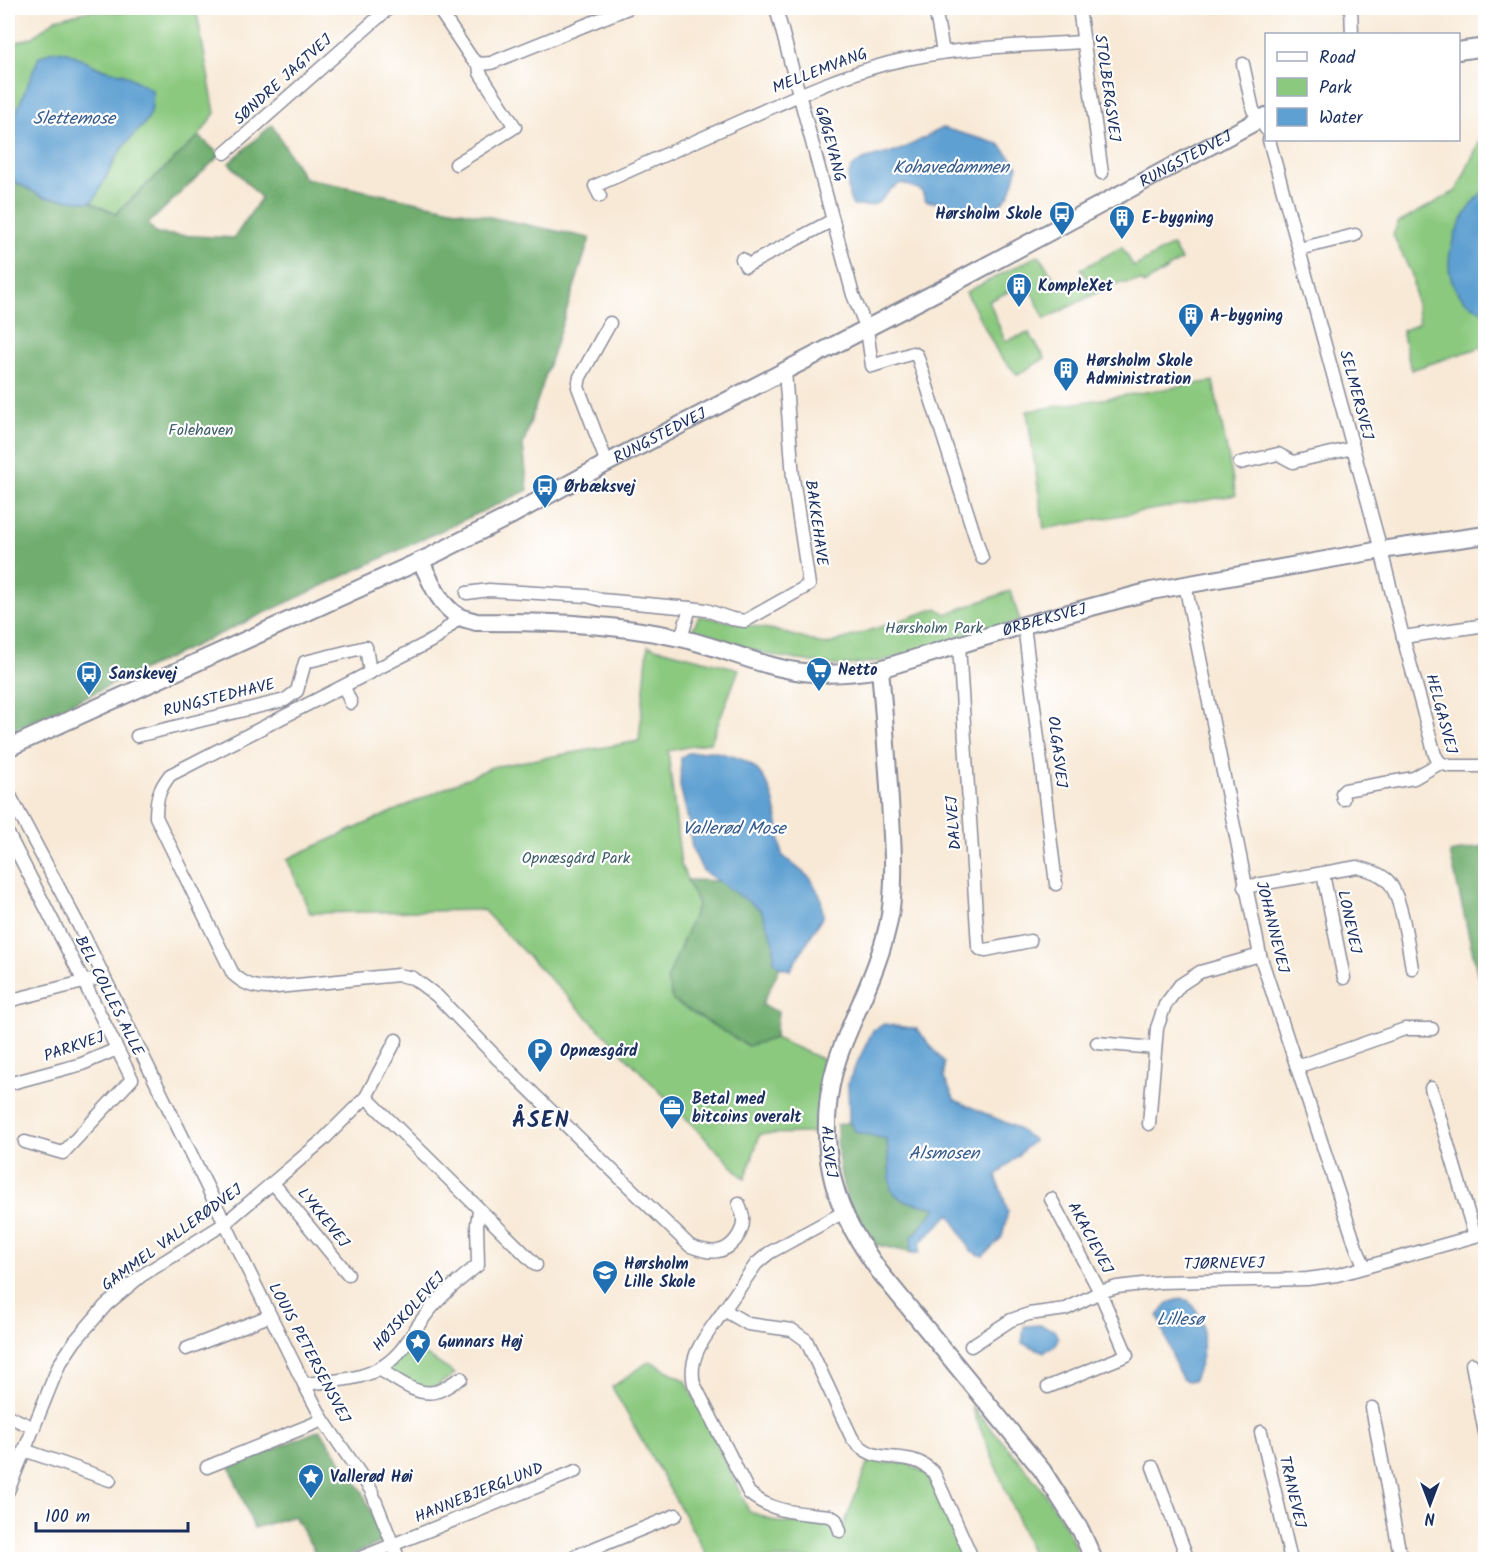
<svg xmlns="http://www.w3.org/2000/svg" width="1493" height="1567" viewBox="0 0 1493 1567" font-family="Kalam,sans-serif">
	<rect width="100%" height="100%" fill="#fff"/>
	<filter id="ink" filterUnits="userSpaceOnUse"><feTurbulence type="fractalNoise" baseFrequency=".0167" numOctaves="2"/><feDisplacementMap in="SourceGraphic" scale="12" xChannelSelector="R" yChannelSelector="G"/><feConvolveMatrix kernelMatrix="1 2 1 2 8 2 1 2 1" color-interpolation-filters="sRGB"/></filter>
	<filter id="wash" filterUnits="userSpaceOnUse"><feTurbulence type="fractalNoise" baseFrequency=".008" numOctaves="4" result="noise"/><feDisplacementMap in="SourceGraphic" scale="24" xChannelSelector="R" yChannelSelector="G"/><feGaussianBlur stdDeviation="1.35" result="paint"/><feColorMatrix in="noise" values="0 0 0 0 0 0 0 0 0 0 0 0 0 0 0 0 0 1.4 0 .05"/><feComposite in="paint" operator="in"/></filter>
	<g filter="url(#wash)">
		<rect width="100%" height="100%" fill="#f8e9d6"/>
		<g fill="#8bc97f" stroke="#537c6e" stroke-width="1.5">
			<path d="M 101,8 L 111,8 L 117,13 L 135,8 L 196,8 L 215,113 L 199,136 L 115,214 L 90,202 L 94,200 L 122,148 L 148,120 L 124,74 L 99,68 L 67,52 L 12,122 L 8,132 L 8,45 L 33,37 L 56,19 Z"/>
			<path d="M 1485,135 L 1485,346 L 1411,370 L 1402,331 L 1419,323 L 1412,275 L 1393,235 L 1398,223 L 1456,191 L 1481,139 Z"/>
			<path d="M 1172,245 L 1181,260 L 1144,284 L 1142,281 L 1114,284 L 1045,319 L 1027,283 L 989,301 L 1005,341 L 1029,333 L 1045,358 L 1018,375 L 999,355 L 966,292 L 1039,255 L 1061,290 L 1088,280 L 1081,269 L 1122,247 L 1134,267 Z"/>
			<path d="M 1213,381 L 1236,495 L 1044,529 L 1027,411 Z"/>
			<path d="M 1010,591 L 1020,620 L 883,661 L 840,666 L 779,657 L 691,633 L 699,616 L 774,630 L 826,645 L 937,608 L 946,614 Z"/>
			<path d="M 648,646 L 739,669 L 711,742 L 668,751 L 681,865 L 698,904 L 667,981 L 747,1046 L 775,1038 L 824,1060 L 813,1133 L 760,1134 L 745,1179 L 483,910 L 310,913 L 287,859 L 492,767 L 639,741 Z"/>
			<path d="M 411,1345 L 455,1374 L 435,1387 L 418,1387 L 387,1370 Z"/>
			<path d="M 650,1361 L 686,1381 L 749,1511 L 777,1522 L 844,1525 L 868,1462 L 909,1464 L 927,1474 L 966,1559 L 709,1559 L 612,1387 Z"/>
			<path d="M 971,1406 C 1011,1452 1059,1500 1080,1559 L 1034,1559 Z"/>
		</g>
		<g fill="#70ad6e" stroke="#466e66" stroke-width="1.5">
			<path d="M 272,125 L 304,178 L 590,238 L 523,445 L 528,490 L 8,733 L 8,178 L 43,197 L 90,202 L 116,214 L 199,136 L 220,155 L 148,224 L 157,234 L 234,238 L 261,198 L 229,163 Z"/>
			<path d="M 1485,846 L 1485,975 L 1478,976 L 1450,853 Z"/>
			<path d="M 687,880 L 720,881 L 761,910 L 774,942 L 774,961 L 780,967 L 762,1005 L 778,1012 L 775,1038 L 748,1046 L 673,1001 L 667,980 L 698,904 Z"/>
			<path d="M 849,1122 L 856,1132 L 887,1139 L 891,1190 L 902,1200 L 937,1208 L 912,1237 L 910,1249 L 913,1253 L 865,1242 C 844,1201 837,1171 837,1125 Z"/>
			<path d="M 320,1430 L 363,1492 L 383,1542 L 341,1559 L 319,1559 L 294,1516 L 254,1528 L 230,1467 Z"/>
		</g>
		<g fill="#5fa0d2" stroke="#3d6898" stroke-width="1.5">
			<path d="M 52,51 L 67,52 L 99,68 L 124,74 L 152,90 C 156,125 138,125 121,150 C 111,165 103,183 94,200 L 90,202 L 43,197 L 8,178 L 8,132 L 39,57 Z"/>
			<path d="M 943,128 L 999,144 L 1018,166 C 1013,185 1010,205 988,209 L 926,201 L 921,190 L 902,183 C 878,192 889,209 853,206 C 849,200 849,195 848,188 C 845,155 873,159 897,151 C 913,145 928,135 943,128 Z"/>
			<path d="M 1485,189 L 1485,312 C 1425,287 1451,225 1485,189 Z"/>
			<path d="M 711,751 C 722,754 737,756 747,762 C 778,781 777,822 782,855 L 811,879 L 821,898 L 823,916 L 790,970 L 780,967 L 774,961 L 774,942 L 761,910 L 703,871 L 692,848 L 688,819 L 680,786 L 681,758 L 688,753 Z"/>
			<path d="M 884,1024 L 917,1029 L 944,1062 L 944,1078 L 955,1100 L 1013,1126 L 1034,1140 L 996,1176 L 1008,1211 L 1002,1237 L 983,1256 L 971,1251 L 950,1214 L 920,1243 L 919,1253 L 913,1253 L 910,1249 L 912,1237 L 937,1208 L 902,1200 L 891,1190 L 887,1139 L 856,1132 L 849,1122 L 848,1082 L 873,1030 Z"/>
			<path d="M 1181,1298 C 1211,1309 1206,1356 1194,1380 L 1187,1381 L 1182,1378 L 1178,1372 L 1158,1316 L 1168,1303 Z"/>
			<path d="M 1040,1325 L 1054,1330 L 1058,1338 L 1055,1346 L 1044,1352 L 1022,1343 L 1024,1326 Z"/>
		</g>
	</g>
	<g filter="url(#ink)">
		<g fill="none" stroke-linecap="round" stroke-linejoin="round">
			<defs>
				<g id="street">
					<path d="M 438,8 L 472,59 L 479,64 L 491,63 L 628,8"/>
					<path d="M 776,8 L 853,295 L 867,329 L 872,366 L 913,353 L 917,355 L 982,558"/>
					<path d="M 935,8 L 943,52"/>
					<path d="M 1079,8 L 1102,173"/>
					<path d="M 1351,8 L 1352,34"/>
					<path d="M 1243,64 L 1253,110 L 1266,129"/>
					<path d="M 1269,140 L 1381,550 L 1403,637 L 1435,755 L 1440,763"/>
					<path d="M 225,153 L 389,8"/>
					<path d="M 456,164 L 515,127 L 480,73 L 479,64"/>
					<path d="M 600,196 L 595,186 C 645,164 695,141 745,119 C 792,98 839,76 889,63 C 953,47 1019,46 1084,42"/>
					<path d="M 1299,249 L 1355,235"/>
					<path d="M 742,259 L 746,266 L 833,220"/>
					<path d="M 607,463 L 578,387 L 580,377 L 610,323"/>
					<path d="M 1240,463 L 1278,454 L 1293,462 L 1353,448"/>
					<path d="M 1185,584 L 1260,955 L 1356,1247 L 1365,1267"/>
					<path d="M 467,593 L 489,590 L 587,596 L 602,600 L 690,608 L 681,638"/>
					<path d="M 690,608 L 706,610 L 732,619 L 745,621 L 809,585 L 793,478 L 785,371"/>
					<path d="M 459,617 L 437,638 L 170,775 C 159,789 156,799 156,817 L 233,974 C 244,984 252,987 267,988 L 398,975 L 413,978 L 437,996 L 499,1060 L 690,1246 C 699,1249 708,1253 718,1251 C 732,1249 744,1232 743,1218 C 743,1214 740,1209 739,1204"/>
					<path d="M 1024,625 L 1056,884"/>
					<path d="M 1403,637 L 1486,625"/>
					<path d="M 959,645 L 978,946 L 980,949 L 986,950 L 1030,941"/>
					<path d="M 344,687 L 351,703"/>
					<path d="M 137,736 L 285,700 L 297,691 L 305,662 L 366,647 L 370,673"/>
					<path d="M 1440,763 L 1450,766 L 1486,766"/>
					<path d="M 8,792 L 79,926 L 304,1384 L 323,1420 L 371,1490 L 399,1560"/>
					<path d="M 1343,799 L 1342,793 L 1345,790 L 1414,778 L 1440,763"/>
					<path d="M 8,834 L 83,980 L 132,1079 L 63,1153 L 25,1142"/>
					<path d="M 1323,874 L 1344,978"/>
					<path d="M 1244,887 L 1357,867 C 1368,870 1380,873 1388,881 C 1402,897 1408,946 1412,968"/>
					<path d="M 8,1001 L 103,977"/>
					<path d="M 1097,1043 L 1155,1048"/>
					<path d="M 1297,1067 L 1405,1029 L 1432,1029"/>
					<path d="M 8,1084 L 82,1064 L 117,1049"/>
					<path d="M 1431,1088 L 1475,1236"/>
					<path d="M 366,1097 L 536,1265"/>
					<path d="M 1149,1124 L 1157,1028 L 1165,1005 L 1180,985 L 1200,972 L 1260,955"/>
					<path d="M 273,1183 L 348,1274"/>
					<path d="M 724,1310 L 756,1264 L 769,1253 L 844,1212"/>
					<path d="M 971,1346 L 1011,1320 L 1029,1314 L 1066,1309 L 1100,1292 L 1117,1287 L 1160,1282 L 1307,1279 L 1337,1275 L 1486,1233"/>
					<path d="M 186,1349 L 269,1316"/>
					<path d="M 1472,1364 L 1486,1438"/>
					<path d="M 379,1369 C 395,1378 415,1396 435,1392 C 444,1390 453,1382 461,1378"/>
					<path d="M 304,1384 C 329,1381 358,1381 380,1368 C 403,1355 410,1335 425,1316 C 440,1296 458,1281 478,1265 L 477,1224 L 479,1210"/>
					<path d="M 1048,1387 L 1127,1355 L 1100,1292 L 1051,1199"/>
					<path d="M 1372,1408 L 1401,1560"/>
					<path d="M 8,1416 L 34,1428"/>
					<path d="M 1261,1432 L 1291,1560"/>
					<path d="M 24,1450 L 110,1480"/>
					<path d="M 207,1467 L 323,1420"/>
					<path d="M 1153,1467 L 1188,1560"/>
					<path d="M 8,1491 L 59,1365 L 75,1341 L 106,1305 L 141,1276 L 224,1224 L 323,1140 L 366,1097 L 396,1040"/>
					<path d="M 840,1531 L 836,1520 L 830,1516 C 801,1513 772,1513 749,1493 L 694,1384 C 687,1354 708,1334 724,1310 L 748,1324 L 792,1330 L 806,1340 L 852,1438 C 877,1471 908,1445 934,1473 L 973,1560"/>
					<path d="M 355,1560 L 576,1471"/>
					<path d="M 566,1560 L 676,1515"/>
				</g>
				<g id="secondary">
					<path d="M 1458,51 L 1486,47"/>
					<path id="s1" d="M 421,561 C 430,580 439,605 458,616 C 463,619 471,620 476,622 C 545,622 613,623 680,638 C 722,647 761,667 803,672 C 829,676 855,673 880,669 L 1024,625 L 1151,591 L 1381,550 L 1486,535"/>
					<path id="s2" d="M 880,669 C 884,713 887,757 890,801 C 892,839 896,877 890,915 C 882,961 859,1004 842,1047 C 822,1098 821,1161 844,1212 C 853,1233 866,1252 879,1271 L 1042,1470 L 1081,1531 L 1094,1560"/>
					<path id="s3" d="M 8,748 L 433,555 L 512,515 L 607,463 L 954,283 L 1266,116"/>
				</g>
			</defs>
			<use href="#street" stroke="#8a8c9a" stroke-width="15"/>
			<use href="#secondary" stroke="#8a8c9a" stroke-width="20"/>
			<use href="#street" stroke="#fff" stroke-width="12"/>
			<use href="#secondary" stroke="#fff" stroke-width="16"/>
		</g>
	</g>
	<defs>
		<symbol id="bus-pin" viewBox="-11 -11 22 30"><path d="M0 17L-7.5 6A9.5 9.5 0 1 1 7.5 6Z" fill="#1f6fb2" stroke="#fff"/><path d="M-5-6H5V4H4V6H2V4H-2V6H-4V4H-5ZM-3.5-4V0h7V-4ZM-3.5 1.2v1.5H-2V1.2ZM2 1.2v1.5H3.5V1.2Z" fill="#fff"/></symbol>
		<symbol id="building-pin" viewBox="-11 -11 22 30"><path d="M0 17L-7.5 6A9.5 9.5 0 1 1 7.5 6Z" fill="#1f6fb2" stroke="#fff"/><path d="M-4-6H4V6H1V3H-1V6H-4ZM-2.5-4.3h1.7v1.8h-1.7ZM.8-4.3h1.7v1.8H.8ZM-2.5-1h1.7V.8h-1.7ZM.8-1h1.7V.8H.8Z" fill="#fff"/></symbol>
		<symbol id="supermarket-pin" viewBox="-11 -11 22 30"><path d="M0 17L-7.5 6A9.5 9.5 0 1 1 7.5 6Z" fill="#1f6fb2" stroke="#fff"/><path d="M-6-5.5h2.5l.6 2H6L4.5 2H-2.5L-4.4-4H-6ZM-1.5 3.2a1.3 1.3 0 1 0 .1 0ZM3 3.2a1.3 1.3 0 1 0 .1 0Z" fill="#fff"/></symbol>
		<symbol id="parking-pin" viewBox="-11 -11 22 30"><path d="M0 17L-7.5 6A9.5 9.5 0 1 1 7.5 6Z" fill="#1f6fb2" stroke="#fff"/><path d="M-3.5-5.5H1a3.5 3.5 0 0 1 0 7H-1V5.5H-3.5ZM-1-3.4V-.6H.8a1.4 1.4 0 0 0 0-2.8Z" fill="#fff"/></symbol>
		<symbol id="office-pin" viewBox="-11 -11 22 30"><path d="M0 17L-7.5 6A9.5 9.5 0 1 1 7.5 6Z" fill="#1f6fb2" stroke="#fff"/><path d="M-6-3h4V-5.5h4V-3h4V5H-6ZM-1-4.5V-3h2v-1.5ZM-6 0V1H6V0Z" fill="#fff"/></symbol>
		<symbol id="school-pin" viewBox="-11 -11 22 30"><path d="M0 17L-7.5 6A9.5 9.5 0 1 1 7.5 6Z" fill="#1f6fb2" stroke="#fff"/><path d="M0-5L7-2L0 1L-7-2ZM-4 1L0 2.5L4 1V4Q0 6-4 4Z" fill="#fff"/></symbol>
		<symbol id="sight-pin" viewBox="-11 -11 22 30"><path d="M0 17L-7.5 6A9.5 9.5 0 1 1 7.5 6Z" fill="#1f6fb2" stroke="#fff"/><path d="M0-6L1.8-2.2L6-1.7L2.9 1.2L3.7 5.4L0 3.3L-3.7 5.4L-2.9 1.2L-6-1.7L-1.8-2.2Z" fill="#fff"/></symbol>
	</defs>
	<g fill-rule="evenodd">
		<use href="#bus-pin" x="1047" y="199" width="30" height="40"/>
		<use href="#building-pin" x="1107" y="203" width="30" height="40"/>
		<use href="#building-pin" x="1004" y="271" width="30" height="40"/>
		<use href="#building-pin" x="1176" y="301" width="30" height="40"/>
		<use href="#building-pin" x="1051" y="355" width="30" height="40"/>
		<use href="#bus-pin" x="530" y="472" width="30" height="40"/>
		<use href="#supermarket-pin" x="804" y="655" width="30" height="40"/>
		<use href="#bus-pin" x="74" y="659" width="30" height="40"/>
		<use href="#parking-pin" x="525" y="1036" width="30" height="40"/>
		<use href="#office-pin" x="657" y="1093" width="30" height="40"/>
		<use href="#school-pin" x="590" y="1258" width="30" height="40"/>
		<use href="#sight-pin" x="403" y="1327" width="30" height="40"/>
		<use href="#sight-pin" x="296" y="1462" width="30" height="40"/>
	</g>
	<g text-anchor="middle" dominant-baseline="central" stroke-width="4.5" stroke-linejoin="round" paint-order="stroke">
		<g font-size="16" fill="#1b2f5e" stroke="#fff">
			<text transform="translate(820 71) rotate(-21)">MELLEMVANG</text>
			<text transform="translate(283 80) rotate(-42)">SØNDRE JAGTVEJ</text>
			<text transform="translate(1107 88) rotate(82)">STOLBERGSVEJ</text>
			<text transform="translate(830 144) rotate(75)">GØGEVANG</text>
			<text stroke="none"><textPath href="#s3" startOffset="1317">RUNGSTEDVEJ</textPath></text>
			<text transform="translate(1356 395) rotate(75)">SELMERSVEJ</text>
			<text stroke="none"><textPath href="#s3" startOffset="723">RUNGSTEDVEJ</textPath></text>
			<text transform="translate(816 523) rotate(82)">BAKKEHAVE</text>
			<text stroke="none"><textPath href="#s1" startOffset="668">ØRBÆKSVEJ</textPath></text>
			<text transform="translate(219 698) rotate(-14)">RUNGSTEDHAVE</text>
			<text transform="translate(1441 714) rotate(75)">HELGASVEJ</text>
			<text transform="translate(1057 752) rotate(83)">OLGASVEJ</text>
			<text transform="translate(954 823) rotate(-94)">DALVEJ</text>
			<text transform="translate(1349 922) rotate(78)">LONEVEJ</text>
			<text transform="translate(1272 927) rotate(76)">JOHANNEVEJ</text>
			<text transform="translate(109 996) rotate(63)">BEL COLLES ALLE</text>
			<text transform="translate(74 1047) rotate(-19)">PARKVEJ</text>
			<text stroke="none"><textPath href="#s2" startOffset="494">ALSVEJ</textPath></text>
			<text transform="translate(323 1218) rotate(51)">LYKKEVEJ</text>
			<text transform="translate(172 1238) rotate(-36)">GAMMEL VALLERØDVEJ</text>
			<text transform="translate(1090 1238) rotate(62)">AKACIEVEJ</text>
			<text transform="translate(1224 1264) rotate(-1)">TJØRNEVEJ</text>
			<text transform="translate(409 1312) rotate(-48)">HØJSKOLEVEJ</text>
			<text transform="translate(309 1353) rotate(62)">LOUIS PETERSENSVEJ</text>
			<text transform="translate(1292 1492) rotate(77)">TRANEVEJ</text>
			<text transform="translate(479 1493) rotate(-22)">HANNEBJERGLUND</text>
		</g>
		<g font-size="16" font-weight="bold" fill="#1b2f5e" stroke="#fff" text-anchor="start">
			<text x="1042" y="214" text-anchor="end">Hørsholm Skole</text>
			<text x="1142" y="218">E-bygning</text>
			<text x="1038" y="286">KompleXet</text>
			<text x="1210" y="316">A-bygning</text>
			<text x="1086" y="361">Hørsholm Skole<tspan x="1086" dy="18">Administration</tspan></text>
			<text x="564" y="487">Ørbæksvej</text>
			<text x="838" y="670">Netto</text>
			<text x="109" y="674">Sanskevej</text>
			<text x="560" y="1051">Opnæsgård</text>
			<text x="692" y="1099">Betal med<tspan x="692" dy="18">bitcoins overalt</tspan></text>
			<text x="624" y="1264">Hørsholm<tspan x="624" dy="18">Lille Skole</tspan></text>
			<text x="438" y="1342">Gunnars Høj</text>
			<text x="330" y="1477">Vallerød Høi</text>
		</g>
		<g font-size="16" fill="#3d5d68" stroke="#fff">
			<text x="201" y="430">Folehaven</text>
			<text x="934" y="628">Hørsholm Park</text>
			<text x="576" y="858">Opnæsgård Park</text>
		</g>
		<g font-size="18" font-style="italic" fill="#365c8c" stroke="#fff">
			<text x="74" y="119">Slettemose</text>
			<text x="951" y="168">Kohavedammen</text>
			<text x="734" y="829">Vallerød Mose</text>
			<text x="944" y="1154">Alsmosen</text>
			<text x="1180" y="1320">Lillesø</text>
		</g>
		<g font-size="22" font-weight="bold" letter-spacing="1.5" fill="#1b2f5e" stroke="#fff">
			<text x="541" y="1121">ÅSEN</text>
		</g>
	</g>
	<rect width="1493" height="1567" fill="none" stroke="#fff" stroke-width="30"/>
	<rect x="1265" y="33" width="195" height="108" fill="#ffffff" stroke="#a4acbf" stroke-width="1.5"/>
	<rect x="1277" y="52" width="30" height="9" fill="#ffffff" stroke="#a4acbf" stroke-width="1.5"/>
	<text x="1319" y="63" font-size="18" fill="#1b2f5e">Road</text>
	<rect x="1277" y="78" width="30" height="18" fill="#8bc97f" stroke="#a4acbf" stroke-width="1.5"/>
	<text x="1319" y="93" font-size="18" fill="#1b2f5e">Park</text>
	<rect x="1277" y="108" width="30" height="18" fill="#5fa0d2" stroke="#a4acbf" stroke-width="1.5"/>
	<text x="1319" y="123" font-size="18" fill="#1b2f5e">Water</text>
	<g transform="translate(1430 1504) rotate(180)" stroke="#ffffff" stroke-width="4.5" paint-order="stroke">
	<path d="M0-4.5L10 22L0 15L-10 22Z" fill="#1b2f5e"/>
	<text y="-9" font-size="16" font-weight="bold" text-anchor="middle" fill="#1b2f5e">N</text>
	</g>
	<path d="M36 1522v9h152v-9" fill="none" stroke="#1b2f5e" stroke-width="3"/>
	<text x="45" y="1522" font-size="18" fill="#1b2f5e" stroke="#ffffff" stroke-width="4.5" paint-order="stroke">100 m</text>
</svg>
